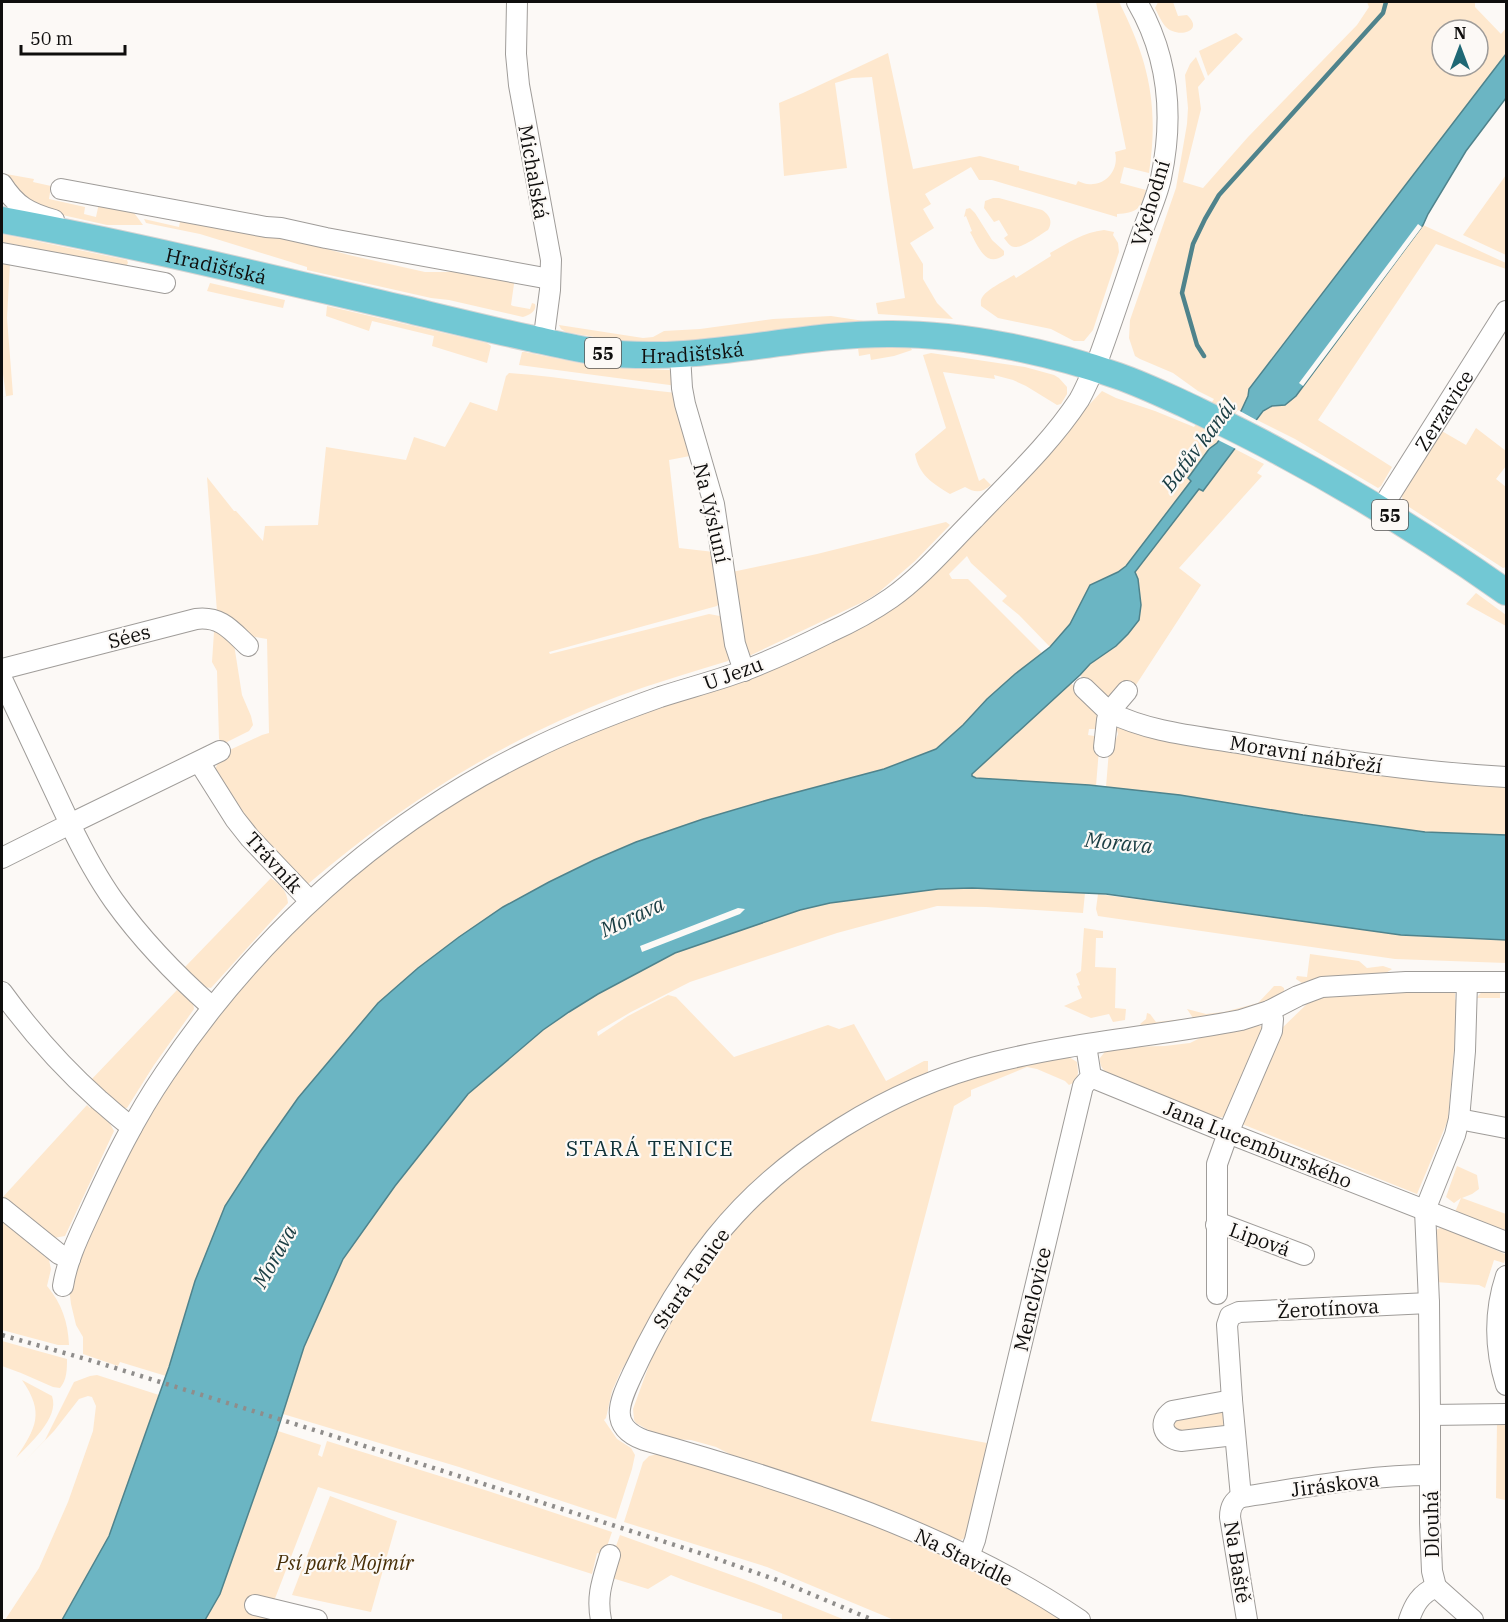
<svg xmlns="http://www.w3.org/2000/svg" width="1508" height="1622" viewBox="0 0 1508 1622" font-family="'IBM Plex Serif',serif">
	<rect width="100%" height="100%" fill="#fcf9f6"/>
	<g fill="#fee8ce" fill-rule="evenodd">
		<path d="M 1096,2 L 1119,2 C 1149,61 1159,106 1149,173 L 1124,167 L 1120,183 L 1146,190 C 1142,209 1136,213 1117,214 L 1117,217 L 992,180 L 979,180 L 971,167 L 925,194 L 931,204 L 923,209 L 934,228 L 910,243 L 923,264 L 923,279 L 937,303 L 953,319 L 878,314 L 876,303 L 905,298 L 890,201 L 872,77 L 852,78 L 835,83 L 847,168 L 784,176 L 779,103 L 803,93 L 888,53 L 913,169 L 980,156 L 1019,166 L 1019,170 L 1076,185 L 1078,181 C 1083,183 1087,185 1093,184 C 1109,183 1119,167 1115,152 L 1126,149 Z"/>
		<path d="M 1158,2 L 1173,2 L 1178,16 L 1187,15 C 1206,32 1176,39 1165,26 C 1161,21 1158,14 1155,8 Z"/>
		<path d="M 1367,2 L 1475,2 L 1475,7 L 1501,34 L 1506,28 L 1506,54 L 1249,388 L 1248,396 L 1241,411 L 1217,443 L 1209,449 L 1188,478 L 1191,481 L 1126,566 L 1118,572 L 1090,585 L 1070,624 L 1050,647 L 1019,615 L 1002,601 L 1007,596 L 971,563 L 967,556 L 949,574 L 952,579 L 968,579 L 1043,654 L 1015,674 L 987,699 L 963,725 L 936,749 L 884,769 L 771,799 L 703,819 L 636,842 L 594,860 L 549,882 L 503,907 L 459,937 L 260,1152 L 226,1206 L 195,1281 L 166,1376 L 120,1362 L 118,1366 L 83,1354 L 83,1337 L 76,1325 L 71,1304 L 69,1288 L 73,1274 L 112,1181 L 160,1093 L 228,999 L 333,891 L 426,819 L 540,753 L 861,625 L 1058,438 L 1102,391 L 1116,398 L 1155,411 L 1194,427 L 1214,399 L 1198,391 L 1173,373 L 1140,359 L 1135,356 L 1129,338 L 1130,320 L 1176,188 L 1187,124 L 1188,108 L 1185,75 L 1190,64 L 1196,57 L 1205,79 L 1198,87 L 1201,109 L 1183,182 L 1203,188 L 1248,137 L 1357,25 L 1369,7 ZM 1442,30 L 1478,30 L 1478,66 L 1442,66 Z"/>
		<path d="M 1236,33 L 1243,39 L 1208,76 L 1199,51 Z"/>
		<path d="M 6,174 L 34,179 L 33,182 L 51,186 L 49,199 L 85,207 L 84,214 L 96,217 L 99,203 L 129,206 L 143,225 L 107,225 L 49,212 L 24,201 L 5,176 Z"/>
		<path d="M 1506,175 L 1506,255 L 1463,235 Z"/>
		<path d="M 993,198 L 999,198 L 1042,210 C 1050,215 1053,222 1048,230 C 1041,234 1023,248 1015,247 C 1010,247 1007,242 1004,238 L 1008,235 L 999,220 L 994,222 L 984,208 L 985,201 Z"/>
		<path d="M 970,208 L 975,213 L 992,240 L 1004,251 L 1004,255 C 986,269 978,246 970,232 L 972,231 L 966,216 L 964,217 L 966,209 Z"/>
		<path d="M 181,216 L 279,236 L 349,255 L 425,272 L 488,272 L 515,277 L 511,305 L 513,306 L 530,309 L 532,303 L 535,304 C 537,311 530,315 523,317 L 449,300 L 431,298 L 307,270 L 307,267 L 200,234 L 146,223 L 144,219 L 179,227 Z"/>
		<path d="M 1423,225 L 1506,263 L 1506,269 L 1436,244 L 1318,420 L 1392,467 L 1381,486 L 1378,488 L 1295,439 L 1257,420 L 1266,408 L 1285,405 L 1296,396 Z"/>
		<path d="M 1104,230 L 1114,232 L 1113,235 L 1118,243 L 1119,252 L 1093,330 L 1084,341 L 1074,341 L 1051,329 L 998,318 L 981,306 C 981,302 980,300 983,296 C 988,289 1006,280 1014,275 L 1016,278 L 1051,256 L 1050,253 C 1068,243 1084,232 1104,230 Z"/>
		<path d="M 2,234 L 127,260 L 128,263 L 126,266 L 2,242 Z"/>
		<path d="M 2,263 L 10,264 L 7,318 L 13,395 L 2,397 L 6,396 L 3,374 L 2,373 Z"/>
		<path d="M 210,283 L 285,300 L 283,308 L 207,291 Z"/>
		<path d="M 327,306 L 487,343 L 491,346 L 487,363 L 432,346 L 434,336 L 372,321 L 369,331 L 326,316 Z"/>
		<path d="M 831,316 L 864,321 L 674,342 L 640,343 L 617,341 L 566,332 L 561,329 L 559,325 L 643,338 L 653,337 L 664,331 L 700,329 L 773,319 Z"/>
		<path d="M 877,346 L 910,347 L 912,350 L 894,356 L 871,360 L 870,354 L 859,356 L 858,348 Z"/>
		<path d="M 522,352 L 525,352 L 579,363 L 624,368 L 669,370 L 672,371 L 677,386 L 519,365 Z"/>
		<path d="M 931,353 L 1025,367 L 1054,375 L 1059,378 L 1067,387 L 1067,394 L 1061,404 L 1057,405 L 1026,386 L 1013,380 L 994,375 L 995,379 L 943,372 L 979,481 L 984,478 L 991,485 C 982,493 975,493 965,487 L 950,494 C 932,483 919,475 915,454 L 946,428 L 923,355 Z"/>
		<path d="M 509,373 C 565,377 621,388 677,393 L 690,456 L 669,460 L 679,548 L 714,552 L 720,602 L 717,606 L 549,652 L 550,654 L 709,614 L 720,616 L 724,620 L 730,659 L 728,661 C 692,672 655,683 619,696 C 504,739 401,804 308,884 L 299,880 L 259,839 L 215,770 L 221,754 L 262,735 L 269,733 L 267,639 L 250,636 L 217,612 L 207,477 L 234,511 L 236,511 L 263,541 L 265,526 L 318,525 L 326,447 L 406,460 L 414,437 L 445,447 L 470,402 L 497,411 L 506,376 Z"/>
		<path d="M 1476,428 L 1506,451 L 1506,466 L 1496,479 L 1506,487 L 1506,567 L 1503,568 L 1403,503 L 1401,489 L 1440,430 L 1466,445 Z"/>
		<path d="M 1235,449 L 1264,464 L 1257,473 L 1262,476 L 1179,568 L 1201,585 L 1132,691 L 1105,701 L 1080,675 L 1090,664 L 1116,646 L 1128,634 L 1139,620 L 1141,605 L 1138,580 L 1135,572 L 1199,488 L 1204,490 Z"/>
		<path d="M 946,522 L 950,525 L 915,561 L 878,593 L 867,600 L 749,656 L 742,646 L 732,572 L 817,554 Z"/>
		<path d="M 1476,593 L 1506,615 L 1506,626 L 1466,604 Z"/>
		<path d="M 224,631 L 233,638 L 242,695 L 251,716 L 253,725 L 249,731 L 223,744 L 219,739 L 217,671 L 212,662 L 214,632 Z"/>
		<path d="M 1071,683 L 1092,704 L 1101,726 L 1099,729 L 1089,729 L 1088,735 L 1100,737 L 1096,786 L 976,778 L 972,776 L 974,771 Z"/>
		<path d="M 1119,724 L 1506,781 L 1506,835 L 1425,832 L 1303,815 L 1253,806 L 1106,787 L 1110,738 L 1116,739 L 1118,734 L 1116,727 Z"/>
		<path d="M 271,878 C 280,885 287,890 288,903 L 211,988 L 204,987 L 185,968 L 185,967 Z"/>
		<path d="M 972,888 L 1085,893 L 1083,913 L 986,907 L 937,906 L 837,933 L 690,982 L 631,1012 L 597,1032 L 598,1036 L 628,1016 L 668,995 L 676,997 L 734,1057 L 828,1025 L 839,1029 L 854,1024 L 886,1081 L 924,1061 L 928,1061 L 928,1076 L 776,1164 L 646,1328 L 621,1371 L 612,1391 L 606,1418 L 604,1420 L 617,1439 L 631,1448 L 635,1455 L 632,1469 L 616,1519 L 459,1467 L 283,1414 L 304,1347 L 343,1259 L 395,1186 L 468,1094 L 543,1030 L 598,994 L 675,953 L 799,910 L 830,903 L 915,891 L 938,889 Z"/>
		<path d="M 1098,894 L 1401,935 L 1506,940 L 1506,963 L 1395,959 L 1098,916 L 1096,909 Z"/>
		<path d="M 1084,928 L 1103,931 L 1103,938 L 1096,938 L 1095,967 L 1116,968 L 1115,1008 L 1126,1009 L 1125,1020 L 1113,1022 L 1109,1014 L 1091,1018 L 1064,1006 L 1082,998 L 1077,986 L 1080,985 L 1076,974 L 1081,971 Z"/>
		<path d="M 1310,954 L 1359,961 L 1367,968 L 1383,966 L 1392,969 L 1386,973 L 1378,973 L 1377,976 L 1318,979 L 1302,983 L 1296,979 L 1297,976 L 1307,977 Z"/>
		<path d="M 1274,986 L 1281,986 L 1284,988 L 1284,993 L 1249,1010 L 1142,1026 L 1140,1024 L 1146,1019 L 1147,1013 L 1150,1014 L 1156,1022 L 1193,1018 L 1187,1009 L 1206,1014 L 1224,1012 L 1258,1003 Z"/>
		<path d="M 1500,989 L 1500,998 L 1477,998 C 1481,989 1491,990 1500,989 Z"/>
		<path d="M 177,990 L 193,1003 L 194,1009 L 154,1065 L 127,1108 L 125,1108 L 118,1105 L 91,1080 Z"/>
		<path d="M 1455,990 L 1455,999 L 1458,1003 L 1448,1120 L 1417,1194 L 1242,1124 L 1281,1029 L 1311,1000 L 1329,993 Z"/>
		<path d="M 1257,1025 L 1263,1027 L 1229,1116 L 1217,1118 L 1211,1116 L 1119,1078 C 1109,1074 1099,1071 1100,1058 L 1107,1049 L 1124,1047 L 1165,1046 L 1190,1043 L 1210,1033 Z"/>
		<path d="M 1069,1057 L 1077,1062 L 1078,1072 L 1077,1081 L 1069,1085 L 1065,1081 L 1037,1069 L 1027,1067 L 971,1090 L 971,1096 L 954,1106 L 871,1421 L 987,1443 L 970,1535 L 959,1541 L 749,1464 L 716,1447 L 691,1440 L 669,1439 L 657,1435 L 636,1423 L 634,1420 L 633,1409 L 652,1357 L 663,1333 L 701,1269 L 755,1206 L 800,1164 L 864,1122 L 908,1100 L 990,1071 Z"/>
		<path d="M 87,1105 L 90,1108 L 92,1106 L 108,1120 L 114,1131 L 65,1236 L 54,1238 L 3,1197 Z"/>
		<path d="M 1457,1166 L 1477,1175 L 1479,1189 L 1472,1194 L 1462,1198 L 1506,1214 L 1506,1225 L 1504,1231 L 1455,1212 L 1461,1198 L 1454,1203 L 1446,1197 Z"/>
		<path d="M 3,1221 L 49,1260 L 51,1269 L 47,1286 C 62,1304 68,1322 69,1345 L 58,1345 L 2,1330 L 2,1223 Z"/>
		<path d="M 1440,1228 L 1444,1228 L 1505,1254 L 1506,1256 L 1504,1263 L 1494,1260 L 1485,1288 L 1479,1285 L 1435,1282 L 1434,1231 Z"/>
		<path d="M 2,1341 L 67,1359 C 67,1369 67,1380 60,1388 L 53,1387 L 21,1373 L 2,1366 Z"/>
		<path d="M 97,1375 L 159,1395 L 109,1536 L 62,1620 L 5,1620 L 39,1568 L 68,1502 L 93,1431 L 96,1406 L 92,1397 L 88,1396 L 79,1399 L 54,1431 L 20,1466 L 45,1440 L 74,1382 L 90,1376 Z"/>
		<path d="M 22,1380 L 52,1396 C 60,1418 29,1444 16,1458 C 36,1428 45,1413 22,1380 Z"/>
		<path d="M 1222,1407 L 1228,1428 L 1179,1437 L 1169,1422 Z"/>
		<path d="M 1497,1422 L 1506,1422 L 1506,1495 L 1505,1500 L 1496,1498 Z"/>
		<path d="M 278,1431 L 321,1445 L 318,1455 L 322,1457 L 327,1441 L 488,1491 L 612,1532 L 604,1555 L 597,1553 L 592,1574 L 318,1487 L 274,1601 L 280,1603 L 273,1620 L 205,1620 L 220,1594 Z"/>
		<path d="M 658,1454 L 743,1476 L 934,1547 L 1067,1620 L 894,1620 L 767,1567 L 624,1522 L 643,1462 L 649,1456 Z"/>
		<path d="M 330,1496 L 397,1521 L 371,1612 L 292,1595 Z"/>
		<path d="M 620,1535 L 754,1583 L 845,1620 L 782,1620 L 782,1614 L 686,1581 L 671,1575 L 648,1589 L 612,1578 L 617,1561 L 616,1546 Z"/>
	</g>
	<path fill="#6bb5c3" stroke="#4f838c" stroke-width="1.5" d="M 1506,54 L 1506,98 L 1466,151 L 1428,214 L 1423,225 L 1296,396 L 1285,405 L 1272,406 L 1263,411 L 1203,491 L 1199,489 L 1135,572 L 1138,579 L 1141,605 L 1139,620 L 1128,634 L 1116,646 L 1090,664 L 1080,675 L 972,774 L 972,776 L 976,778 L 1089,785 L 1180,795 L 1303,815 L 1425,832 L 1506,835 L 1506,940 L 1401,935 L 1106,894 L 972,888 L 938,889 L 830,903 L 800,910 L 675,953 L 598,994 L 569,1012 L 543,1030 L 468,1094 L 395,1186 L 343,1259 L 304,1347 L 276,1435 L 220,1594 L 205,1620 L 62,1620 L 109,1536 L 169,1367 L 195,1281 L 225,1206 L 260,1152 L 298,1098 L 378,1003 L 418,968 L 459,937 L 503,907 L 549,882 L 594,860 L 636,842 L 703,819 L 771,799 L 884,769 L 936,749 L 963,725 L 987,699 L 1015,674 L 1050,647 L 1070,624 L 1090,585 L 1118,572 L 1126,566 L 1191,481 L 1188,478 L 1209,449 L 1217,443 L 1241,411 L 1248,396 L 1249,389 Z"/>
	<g fill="#fcf9f6">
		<path d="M 1418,224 L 1422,227 L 1303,386 L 1299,383 Z"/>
		<path d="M 1238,410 L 1260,422 L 1238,450 L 1216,439 Z"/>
		<path d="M 738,908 L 745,909 L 740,914 L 642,952 L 640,946 Z"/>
	</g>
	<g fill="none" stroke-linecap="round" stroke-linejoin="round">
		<path stroke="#4f838c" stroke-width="4.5" d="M 1204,356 L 1197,345 L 1182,293 L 1193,244 L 1205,219 L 1219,195 L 1383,13 L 1386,2"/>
		<defs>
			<g id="minor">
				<path d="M 517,2 L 516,54 L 519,85 L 551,260 L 550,290 L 545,328 L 542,341"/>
				<path d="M 2,184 C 16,206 29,213 54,220"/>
				<path d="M 61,189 L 266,227 L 281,228 L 326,238 L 550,279"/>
				<path d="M 2,253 L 165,283"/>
				<path d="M 680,355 L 682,388 L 685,404 L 714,504 L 735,644 L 744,671"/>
				<path id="s1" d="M 1381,509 L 1506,311"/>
				<path d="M 2,669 L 196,619 C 221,616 231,630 248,646"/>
				<path d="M 2,679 L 70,824 L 2,858"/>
				<path d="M 1084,688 L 1109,712 L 1107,720 L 1104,747"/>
				<path d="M 1127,691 L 1109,712 C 1149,732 1195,736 1238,743 C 1327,759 1416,772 1506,777"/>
				<path d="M 199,762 L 235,819 L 250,838 L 310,901"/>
				<path d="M 2,992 C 31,1032 62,1067 99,1100 C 110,1109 120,1119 132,1127"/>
				<path d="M 212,1007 C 177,976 142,940 114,901 C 97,877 83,851 70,824 L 220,751"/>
				<path d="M 1091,1077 L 1228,1133 L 1506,1242"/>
				<path d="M 1459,1119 L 1506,1128"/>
				<path d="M 2,1208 L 59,1254 L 70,1259"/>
				<path d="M 1216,1225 L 1222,1224 L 1304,1255"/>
				<path d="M 1506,1276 C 1494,1312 1495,1350 1506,1385"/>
				<path d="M 63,1286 C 67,1260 79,1236 90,1212 C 112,1164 135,1117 165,1073 C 256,937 380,824 527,752 C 570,730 615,713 660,697 C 688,688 715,681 743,671 C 772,660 800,647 828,633 C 850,623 871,612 891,598 C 921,577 948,545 974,519 C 1010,481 1050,444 1079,400 C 1085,390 1089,378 1095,368 C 1110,328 1123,288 1137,247 C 1144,224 1156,201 1161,178 C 1174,116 1169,57 1137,2"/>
				<path d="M 1217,1294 L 1217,1164 L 1228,1133 L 1272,1031 L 1273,1019 L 1269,1011"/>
				<path d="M 1232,1400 L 1172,1411 C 1157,1422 1163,1438 1181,1441 L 1235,1435"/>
				<path d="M 1430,1415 L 1506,1414"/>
				<path d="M 1241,1497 L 1232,1400 L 1227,1325 L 1230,1316 L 1239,1312 L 1429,1303"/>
				<path d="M 1241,1497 C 1303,1488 1367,1475 1430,1475"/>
				<path d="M 1241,1497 C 1233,1501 1230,1508 1230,1517 L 1247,1620"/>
				<path d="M 969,1556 L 975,1540 L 1083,1086 L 1091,1077 L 1086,1045"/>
				<path d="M 1436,1587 L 1432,1571 L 1430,1523 L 1430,1415 L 1429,1303 L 1425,1210 L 1455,1135 L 1459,1119 L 1465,1051 L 1467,983"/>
				<path d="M 1436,1587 L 1473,1620"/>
				<path d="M 255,1605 L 317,1620"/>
				<path d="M 601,1620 C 596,1595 603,1579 610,1555"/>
				<path d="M 1080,1620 C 951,1533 793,1482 644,1440 C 607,1426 620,1401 633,1373 C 655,1326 682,1279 715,1238 C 782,1154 892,1087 995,1062 C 1076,1042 1159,1036 1241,1020 L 1269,1011 L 1298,996 L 1322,987 L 1406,982 L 1506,982"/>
				<path d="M 1409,1620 C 1414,1605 1420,1594 1436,1587"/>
			</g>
			<g id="major">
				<path id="s2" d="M 2,220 C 137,245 271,278 405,309 C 447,319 488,329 529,338 C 552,343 576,349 599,352 C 698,365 794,333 892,334 C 965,334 1050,352 1118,376 C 1141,384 1162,394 1184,404 C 1217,420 1251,436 1283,454 C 1360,495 1435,542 1506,592"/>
			</g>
		</defs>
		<use href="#minor" stroke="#9f9c99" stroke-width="22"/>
		<use href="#major" stroke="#d4d4d3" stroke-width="28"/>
		<use href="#minor" stroke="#fff" stroke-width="20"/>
		<use href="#major" stroke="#72c8d4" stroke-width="26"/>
		<path stroke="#8f8d8b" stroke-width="4.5" stroke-dasharray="3 6" stroke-linecap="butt" d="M 2,1335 L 96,1362 L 327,1434 L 706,1555 L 780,1581 L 873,1620"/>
	</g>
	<g text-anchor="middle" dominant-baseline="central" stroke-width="4.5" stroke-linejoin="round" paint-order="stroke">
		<g fill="#fcf9f6" stroke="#565453" stroke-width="1.5">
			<rect x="585" y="338" width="36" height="30" rx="4.5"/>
			<rect x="1372" y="500" width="36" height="30" rx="4.5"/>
		</g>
		<g font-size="18" font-weight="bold" fill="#0f0e0d">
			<text x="603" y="353">55</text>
			<text x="1390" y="515">55</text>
		</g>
		<g font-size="20" fill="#0f0e0d" stroke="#fcf9f6">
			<text transform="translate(534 172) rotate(80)">Michalská</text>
			<text transform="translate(1150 203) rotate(-73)">Východní</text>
			<text stroke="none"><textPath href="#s2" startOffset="219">Hradišťská</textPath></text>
			<text stroke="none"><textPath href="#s2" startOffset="705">Hradišťská</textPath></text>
			<text stroke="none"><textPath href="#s1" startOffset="117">Zerzavice</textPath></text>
			<text transform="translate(712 513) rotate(77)">Na Výsluní</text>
			<text transform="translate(129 636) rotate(-15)">Sées</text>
			<text transform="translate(733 673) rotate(-20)">U Jezu</text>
			<text transform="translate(1306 754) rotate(9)">Moravní nábřeží</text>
			<text transform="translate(274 862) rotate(48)">Trávník</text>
			<text transform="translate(1258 1144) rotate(22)">Jana Lucemburského</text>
			<text transform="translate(1260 1239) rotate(20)">Lipová</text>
			<text transform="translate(691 1278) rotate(-55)">Stará Tenice</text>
			<text transform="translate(1032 1299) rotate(-77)">Menclovice</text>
			<text transform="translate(1328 1308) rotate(-3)">Žerotínova</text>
			<text transform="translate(1335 1484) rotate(-7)">Jiráskova</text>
			<text transform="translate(1431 1524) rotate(-91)">Dlouhá</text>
			<text transform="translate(964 1557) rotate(26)">Na Stavidle</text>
			<text transform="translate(1238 1562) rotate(81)">Na Baště</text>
		</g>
		<g font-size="20" font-style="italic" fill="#472e06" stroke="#fcf9f6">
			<text x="345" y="1562">Psí park Mojmír</text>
		</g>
		<g font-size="21" font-style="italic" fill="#183c42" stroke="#fcf9f6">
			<text transform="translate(1198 445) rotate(-53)">Baťův kanál</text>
			<text transform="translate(1119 842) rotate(6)">Morava</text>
			<text transform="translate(632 916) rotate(-25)">Morava</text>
			<text transform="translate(274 1256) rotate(-61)">Morava</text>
		</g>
		<g font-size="21" letter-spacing="1.5" fill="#113339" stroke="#fcf9f6">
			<text x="650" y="1148">STARÁ TENICE</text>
		</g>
	</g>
	<rect width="1508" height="1622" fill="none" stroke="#0f0e0d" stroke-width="6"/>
	<g transform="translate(1460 48)"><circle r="28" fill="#fcf9f6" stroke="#9d9b99" stroke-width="1.5"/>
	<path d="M0-4.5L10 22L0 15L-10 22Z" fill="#1f6875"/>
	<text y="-9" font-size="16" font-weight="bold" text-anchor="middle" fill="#0f0e0d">N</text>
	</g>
	<path d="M21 45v9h104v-9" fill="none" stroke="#0f0e0d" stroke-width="3"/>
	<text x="30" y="45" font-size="18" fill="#0f0e0d" stroke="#fcf9f6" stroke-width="4.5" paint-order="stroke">50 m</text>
</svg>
